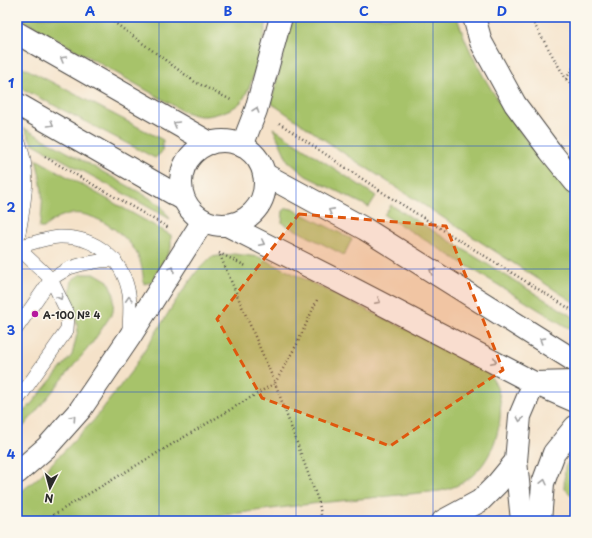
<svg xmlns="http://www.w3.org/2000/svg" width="592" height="538" viewBox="0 0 592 538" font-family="'Playpen Sans',sans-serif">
	<rect width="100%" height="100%" fill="#fbf7ec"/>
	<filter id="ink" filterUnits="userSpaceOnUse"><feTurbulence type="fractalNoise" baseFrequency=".025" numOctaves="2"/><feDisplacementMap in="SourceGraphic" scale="8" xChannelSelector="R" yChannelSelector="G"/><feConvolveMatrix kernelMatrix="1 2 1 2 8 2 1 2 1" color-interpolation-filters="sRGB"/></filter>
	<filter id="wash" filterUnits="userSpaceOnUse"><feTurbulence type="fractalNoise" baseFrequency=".012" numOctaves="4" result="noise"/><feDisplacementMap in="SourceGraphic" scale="16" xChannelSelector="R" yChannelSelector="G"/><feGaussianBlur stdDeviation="0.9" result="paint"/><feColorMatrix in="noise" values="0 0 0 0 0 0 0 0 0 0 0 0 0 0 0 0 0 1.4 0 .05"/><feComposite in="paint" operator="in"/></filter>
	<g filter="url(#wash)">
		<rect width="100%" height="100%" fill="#f5e2c9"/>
		<g fill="#a7c36a" stroke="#69774a">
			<path d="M 18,17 L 268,17 C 262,41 256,82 241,102 C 234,110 211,117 201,116 C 195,116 189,113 183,111 Z"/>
			<path d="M 293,17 L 457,17 C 477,82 530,147 575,198 L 575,303 L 348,156 L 271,103 Z"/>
			<path d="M 17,64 L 163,140 L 162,152 L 155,158 L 17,86 Z"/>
			<path d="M 24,128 L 148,197 L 161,206 L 170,219 L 32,143 Z"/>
			<path d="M 273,128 L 376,196 L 369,207 L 306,176 L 288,161 Z"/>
			<path d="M 36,159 L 171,235 L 171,248 L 152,282 L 144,284 C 143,274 142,265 138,256 C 130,236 93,210 71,214 C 60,215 51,221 44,228 L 39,228 C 45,202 42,184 36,159 Z"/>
			<path d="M 391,205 L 575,318 L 575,332 L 384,215 Z"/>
			<path d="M 287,208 L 292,209 L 352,239 L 344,255 L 282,223 L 283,211 Z"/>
			<path d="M 234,254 L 259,257 L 480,365 C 490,373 498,385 500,399 C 503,425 493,458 473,475 C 464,484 452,488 440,491 L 319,503 L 176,521 L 17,521 L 17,495 L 39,477 L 94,420 L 133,369 L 177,299 L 197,271 L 211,257 Z"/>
			<path d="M 81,274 L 96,274 L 108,281 L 114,295 L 113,312 L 93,342 L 24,426 L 17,433 L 17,413 L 27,409 L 72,355 L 78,330 L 74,308 L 70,293 L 72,280 Z"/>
			<path d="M 575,451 L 575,499 L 564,488 L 565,467 Z"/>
		</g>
	</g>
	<g filter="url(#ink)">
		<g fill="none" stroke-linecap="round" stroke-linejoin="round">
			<defs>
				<g id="service">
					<path d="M 17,138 C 33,170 23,210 17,244"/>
					<path d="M 17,247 L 51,279 L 68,314 L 67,330 L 17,401"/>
					<path d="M 17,247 C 30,244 46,238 59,237 C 95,236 123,258 129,294 C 131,307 129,321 129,334"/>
					<path d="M 17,328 L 51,279 L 69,268 L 83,264 L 100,261 L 115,260"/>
				</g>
				<path id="minor" d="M 474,17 L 481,42 L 515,104 L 550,151 L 575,182"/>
				<g id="tertiary">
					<path d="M 443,521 L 480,501 L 497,484 L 516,461"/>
					<path d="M 522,521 L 516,461 L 520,416 L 534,383 L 575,382"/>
					<path d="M 540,521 L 543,483 L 554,453 L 575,427"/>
				</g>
				<g id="secondary">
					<path d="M 17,33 L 210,143"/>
					<path d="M 17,104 L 183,199"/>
					<circle cx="223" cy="183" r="42"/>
					<path d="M 264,174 L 365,229 L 575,361"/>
					<path d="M 227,225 L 338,281 L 534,383 L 575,401"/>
				</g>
				<g id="trunk">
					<path d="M 242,146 L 256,110 L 281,17"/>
					<path d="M 17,473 L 47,447 L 80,410 L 129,338 L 203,221"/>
				</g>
			</defs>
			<use href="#service" stroke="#494643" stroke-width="14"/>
			<use href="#minor" stroke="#494643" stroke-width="24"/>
			<use href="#tertiary" stroke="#494643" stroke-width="24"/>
			<use href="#secondary" stroke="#494643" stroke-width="24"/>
			<use href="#trunk" stroke="#494643" stroke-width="24"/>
			<g stroke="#494643" stroke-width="2.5" stroke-dasharray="1 3" stroke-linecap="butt">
				<path d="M 107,17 L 195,82 L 231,100"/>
				<path d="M 530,17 L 566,79 L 575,91"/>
				<path d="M 566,79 L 575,65"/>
				<path d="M 279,123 L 385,194 L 575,312"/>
				<path d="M 45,157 L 169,228"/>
				<path d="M 219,253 L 246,266"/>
				<path d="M 317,300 L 297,344 L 275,383 L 319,503 L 322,521"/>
				<path d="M 43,521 L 275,383 L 219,253"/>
			</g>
			<use href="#service" stroke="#fff" stroke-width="13"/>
			<use href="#minor" stroke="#fff" stroke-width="22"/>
			<use href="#tertiary" stroke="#fff" stroke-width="22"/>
			<use href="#secondary" stroke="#fff" stroke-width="22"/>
			<use href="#trunk" stroke="#fff" stroke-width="22"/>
		</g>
		<defs><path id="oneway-chevron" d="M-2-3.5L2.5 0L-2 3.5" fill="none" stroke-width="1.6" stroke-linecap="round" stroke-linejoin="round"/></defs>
		<g stroke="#a0a0a0">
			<use href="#oneway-chevron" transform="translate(63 59) rotate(-150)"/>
			<use href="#oneway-chevron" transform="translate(256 110) rotate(-71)"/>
			<use href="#oneway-chevron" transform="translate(51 124) rotate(30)"/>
			<use href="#oneway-chevron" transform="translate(176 124) rotate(-150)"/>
			<use href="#oneway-chevron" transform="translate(331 211) rotate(-152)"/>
			<use href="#oneway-chevron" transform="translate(262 243) rotate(27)"/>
			<use href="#oneway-chevron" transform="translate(172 269) rotate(-58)"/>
			<use href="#oneway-chevron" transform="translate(432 271) rotate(-148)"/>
			<use href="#oneway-chevron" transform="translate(60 297) rotate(64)"/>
			<use href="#oneway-chevron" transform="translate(129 299) rotate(-93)"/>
			<use href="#oneway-chevron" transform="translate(378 301) rotate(27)"/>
			<use href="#oneway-chevron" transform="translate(542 340) rotate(-148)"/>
			<use href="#oneway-chevron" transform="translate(494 361) rotate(27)"/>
			<use href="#oneway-chevron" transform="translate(73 418) rotate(-48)"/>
			<use href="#oneway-chevron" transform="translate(520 419) rotate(101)"/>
			<use href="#oneway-chevron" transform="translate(544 482) rotate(-77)"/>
		</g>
	</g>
	<path fill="#df570e" fill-opacity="0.2" stroke="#df570e" stroke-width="3" stroke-dasharray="8 5" stroke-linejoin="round" d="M 299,214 L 446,226 L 503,370 L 390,446 L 262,398 L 217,319 Z"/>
	<path fill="none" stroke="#1d4ed8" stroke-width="1" stroke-opacity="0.55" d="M 159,17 L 159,521M 296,17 L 296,521M 433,17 L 433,521M 17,146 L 575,146M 17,269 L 575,269M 17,392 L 575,392"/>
	<circle fill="#b5179e" stroke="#fbf7ec" stroke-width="1.5" cx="35" cy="314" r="4"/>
	<g text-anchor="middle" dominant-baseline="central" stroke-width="3" stroke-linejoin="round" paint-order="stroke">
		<g font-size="10" font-weight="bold" fill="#2b2b2b" stroke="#fbf7ec" text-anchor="start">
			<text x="43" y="314">А-100 № 4</text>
		</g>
	</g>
	<rect width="592" height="538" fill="none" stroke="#fbf7ec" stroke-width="44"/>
	<g transform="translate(50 488) rotate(186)" stroke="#fbf7ec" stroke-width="3" paint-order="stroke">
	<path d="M0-3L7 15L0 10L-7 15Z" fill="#2b2b2b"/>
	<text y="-6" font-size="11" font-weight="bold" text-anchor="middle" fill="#2b2b2b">N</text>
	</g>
	<rect x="22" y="22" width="548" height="494" fill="none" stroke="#1d4ed8" stroke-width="1.5"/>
	<g font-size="13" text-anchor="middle" font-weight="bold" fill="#1d4ed8">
		<text x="90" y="16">A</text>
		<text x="228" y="16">B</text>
		<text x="364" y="16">C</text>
		<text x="502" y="16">D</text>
		<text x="11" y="88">1</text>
		<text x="11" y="212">2</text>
		<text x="11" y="335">3</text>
		<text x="11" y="459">4</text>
	</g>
</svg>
